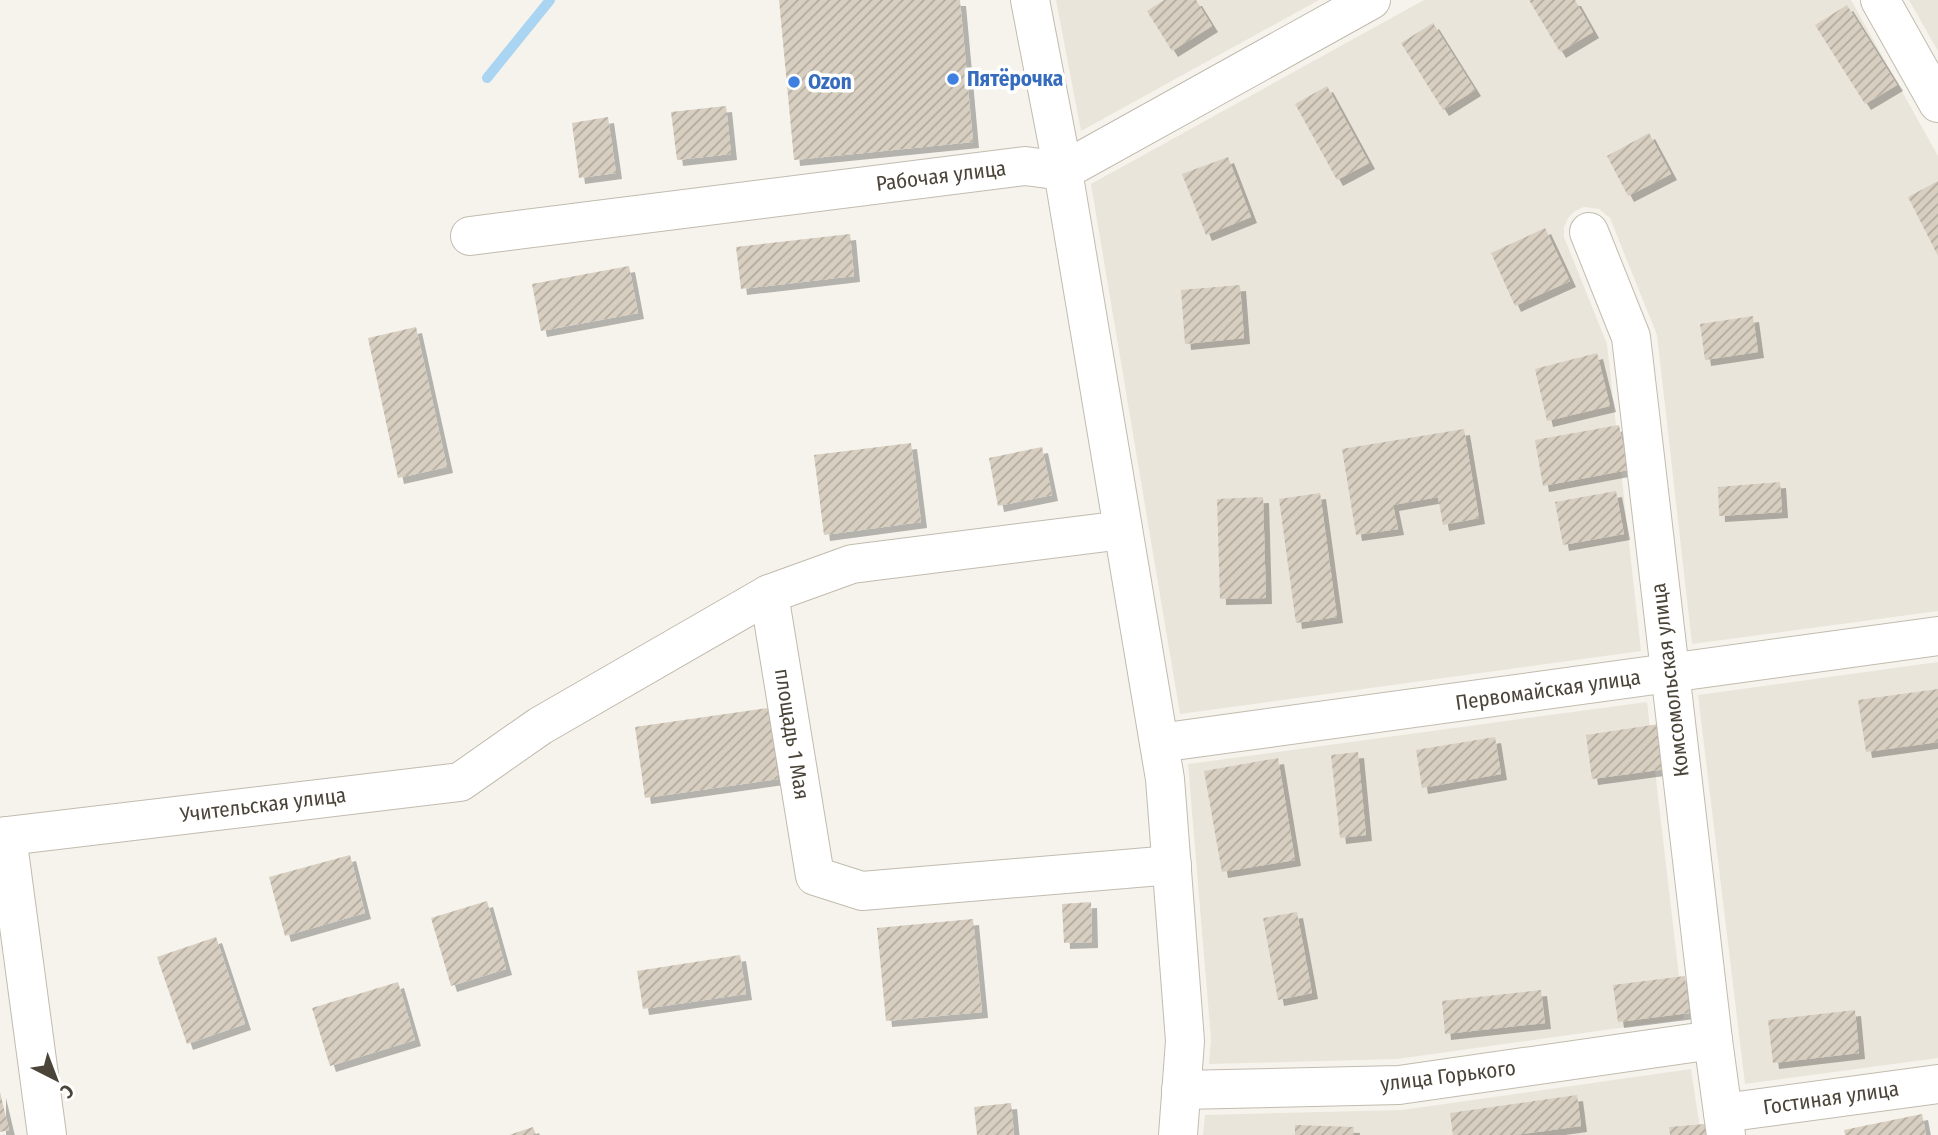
<svg xmlns="http://www.w3.org/2000/svg" width="1938" height="1135" viewBox="0 0 1938 1135" font-family="'Fira Sans Condensed',sans-serif">
	<defs>
		<pattern id="building-hatch" width="6" height="6" patternUnits="userSpaceOnUse" patternTransform="scale(1.75)"><rect width="6" height="6" fill="#d8cfc1"/><path d="M-1 1l2-2M0 6l6-6M5 7l2-2" fill="none" stroke="#b1aa9e"/></pattern>
		<filter id="shadow"><feDropShadow dx="6" dy="6" stdDeviation="0" flood-color="#0004"/></filter>
	</defs>
	<rect width="100%" height="100%" fill="#f6f3ec"/>
	<g fill="#eae5da">
		<path d="M 1056,0 L 1319,0 L 1081,131 Z"/>
		<path d="M 1424,0 L 1851,0 L 1938,156 L 1938,611 L 1692,644 L 1657,335 L 1610,218 L 1599,209 L 1584,207 L 1575,211 L 1568,218 L 1564,227 L 1564,237 L 1607,344 L 1641,651 L 1180,714 L 1091,184 Z"/>
		<path d="M 1909,0 L 1938,0 L 1938,51 Z"/>
		<path d="M 1938,662 L 1938,1058 L 1745,1084 L 1698,695 Z"/>
		<path d="M 1647,702 L 1684,1019 L 1397,1059 L 1209,1064 L 1211,1039 L 1188,764 Z"/>
		<path d="M 1691,1069 L 1701,1135 L 1203,1135 L 1205,1115 L 1402,1110 Z"/>
	</g>
	<g fill="none" stroke-linecap="round" stroke-linejoin="round">
		<path stroke="#a9d4f2" stroke-width="10" d="M 487,78 L 550,0"/>
	</g>
	<g fill="url(#building-hatch)" filter="url(#shadow)">
		<path d="M 779,0 L 960,0 L 973,142 L 794,160 Z"/>
		<path d="M 1164,0 L 1196,0 L 1212,26 L 1172,51 L 1147,11 Z"/>
		<path d="M 1529,0 L 1575,0 L 1593,32 L 1560,52 Z"/>
		<path d="M 1847,5 L 1897,85 L 1865,104 L 1815,25 Z"/>
		<path d="M 1433,23 L 1475,90 L 1443,110 L 1401,43 Z"/>
		<path d="M 1327,86 L 1369,163 L 1337,180 L 1295,104 Z"/>
		<path d="M 726,106 L 731,154 L 677,160 L 671,112 Z"/>
		<path d="M 608,117 L 616,173 L 579,178 L 572,123 Z"/>
		<path d="M 1649,133 L 1671,174 L 1628,196 L 1607,156 Z"/>
		<path d="M 1228,157 L 1251,217 L 1206,235 L 1182,174 Z"/>
		<path d="M 1938,181 L 1938,256 L 1908,197 Z"/>
		<path d="M 1545,228 L 1570,281 L 1515,306 L 1491,253 Z"/>
		<path d="M 850,234 L 854,276 L 741,289 L 736,247 Z"/>
		<path d="M 629,266 L 638,313 L 541,331 L 532,284 Z"/>
		<path d="M 1240,285 L 1244,338 L 1185,344 L 1181,290 Z"/>
		<path d="M 1753,316 L 1758,352 L 1705,360 L 1700,324 Z"/>
		<path d="M 416,327 L 447,467 L 398,478 L 368,338 Z"/>
		<path d="M 1597,353 L 1610,406 L 1547,421 L 1535,369 Z"/>
		<path d="M 1619,425 L 1628,470 L 1543,486 L 1535,440 Z"/>
		<path d="M 1464,429 L 1479,518 L 1443,525 L 1438,497 L 1393,505 L 1398,529 L 1356,535 L 1342,449 Z"/>
		<path d="M 911,443 L 921,522 L 824,535 L 814,455 Z"/>
		<path d="M 1042,447 L 1052,495 L 998,506 L 989,458 Z"/>
		<path d="M 1780,482 L 1782,512 L 1719,516 L 1718,487 Z"/>
		<path d="M 1616,491 L 1624,534 L 1563,545 L 1555,502 Z"/>
		<path d="M 1320,493 L 1337,617 L 1296,623 L 1279,499 Z"/>
		<path d="M 1263,497 L 1266,598 L 1220,599 L 1217,499 Z"/>
		<path d="M 1938,689 L 1938,742 L 1866,752 L 1858,700 Z"/>
		<path d="M 768,708 L 778,779 L 645,798 L 635,727 Z"/>
		<path d="M 1659,724 L 1666,769 L 1592,779 L 1586,735 Z"/>
		<path d="M 1495,737 L 1501,774 L 1422,788 L 1416,750 Z"/>
		<path d="M 1358,752 L 1366,835 L 1340,838 L 1331,755 Z"/>
		<path d="M 1278,758 L 1295,860 L 1222,872 L 1204,771 Z"/>
		<path d="M 350,855 L 365,913 L 285,936 L 269,877 Z"/>
		<path d="M 487,901 L 506,969 L 451,986 L 431,918 Z"/>
		<path d="M 1091,902 L 1092,942 L 1064,943 L 1062,904 Z"/>
		<path d="M 1297,912 L 1312,993 L 1278,1000 L 1263,918 Z"/>
		<path d="M 973,919 L 982,1012 L 886,1021 L 877,928 Z"/>
		<path d="M 216,937 L 245,1024 L 187,1044 L 157,957 Z"/>
		<path d="M 740,955 L 746,994 L 643,1009 L 637,971 Z"/>
		<path d="M 1685,976 L 1689,1013 L 1618,1022 L 1613,985 Z"/>
		<path d="M 398,982 L 415,1040 L 330,1066 L 312,1008 Z"/>
		<path d="M 1541,990 L 1545,1023 L 1445,1034 L 1442,1001 Z"/>
		<path d="M 1855,1010 L 1859,1053 L 1773,1063 L 1768,1020 Z"/>
		<path d="M 0,1092 L 9,1130 L 0,1132 Z"/>
		<path d="M 1577,1095 L 1581,1126 L 1515,1135 L 1453,1135 L 1450,1113 Z"/>
		<path d="M 1011,1103 L 1014,1135 L 977,1135 L 974,1107 Z"/>
		<path d="M 1922,1114 L 1926,1135 L 1845,1135 L 1844,1130 Z"/>
		<path d="M 1705,1124 L 1706,1135 L 1670,1135 L 1669,1127 Z"/>
		<path d="M 1295,1125 L 1354,1127 L 1353,1135 L 1295,1135 Z"/>
		<path d="M 533,1127 L 536,1135 L 509,1135 Z"/>
	</g>
	<g fill="none" stroke-linecap="round" stroke-linejoin="round">
		<defs>
			<g id="minor">
				<path d="M 1030,0 L 1063,171 L 1165,779 L 1185,1041 L 1178,1135"/>
				<path d="M 1880,0 L 1938,103"/>
				<path d="M 1589,232 L 1631,337 L 1713,1040 L 1726,1135"/>
				<path d="M 470,236 L 1025,166 L 1063,171 L 1371,0"/>
				<path d="M 769,594 L 815,876 L 862,891 L 1172,865"/>
				<path d="M 1159,743 L 1938,636"/>
				<path d="M 7,836 L 47,1135"/>
				<path d="M 0,837 L 460,782 L 540,726 L 769,594 L 852,564 L 1123,530"/>
				<path d="M 1181,1090 L 1399,1085 L 1713,1040"/>
				<path d="M 1723,1113 L 1938,1084"/>
			</g>
		</defs>
		<use href="#minor" stroke="#c2bbae" stroke-width="40"/>
		<use href="#minor" stroke="#fff" stroke-width="38"/>
	</g>
	<g fill="#3f7fe0" stroke="#fff" stroke-width="2.5">
		<circle cx="953" cy="79" r="7"/>
		<circle cx="794" cy="82" r="7"/>
	</g>
	<g text-anchor="middle" dominant-baseline="central" stroke-width="7" stroke-linejoin="round" paint-order="stroke">
		<g font-size="21" font-weight="bold" fill="#366cbe" stroke="#fff" text-anchor="start">
			<text x="967" y="79">Пятёрочка</text>
			<text x="808" y="82">Ozon</text>
		</g>
		<g font-size="21" fill="#4b4439" stroke="#fff">
			<text transform="translate(941 176) rotate(-7)">Рабочая улица</text>
			<text transform="translate(1670 680) rotate(-97)">Комсомольская улица</text>
			<text transform="translate(1548 690) rotate(-8)">Первомайская улица</text>
			<text transform="translate(792 734) rotate(81)">площадь 1 Мая</text>
			<text transform="translate(263 805) rotate(-7)">Учительская улица</text>
			<text transform="translate(1448 1076) rotate(-7)">улица Горького</text>
			<text transform="translate(1831 1098) rotate(-8)">Гостиная улица</text>
		</g>
	</g>
	<g transform="translate(56 1079) rotate(138)" stroke="#ffffff" stroke-width="5" paint-order="stroke">
	<path d="M0-5L12 26L0 18L-12 26Z" fill="#4b4439"/>
	<text y="-10" font-size="19" font-weight="bold" text-anchor="middle" fill="#4b4439">С</text>
	</g>
</svg>
